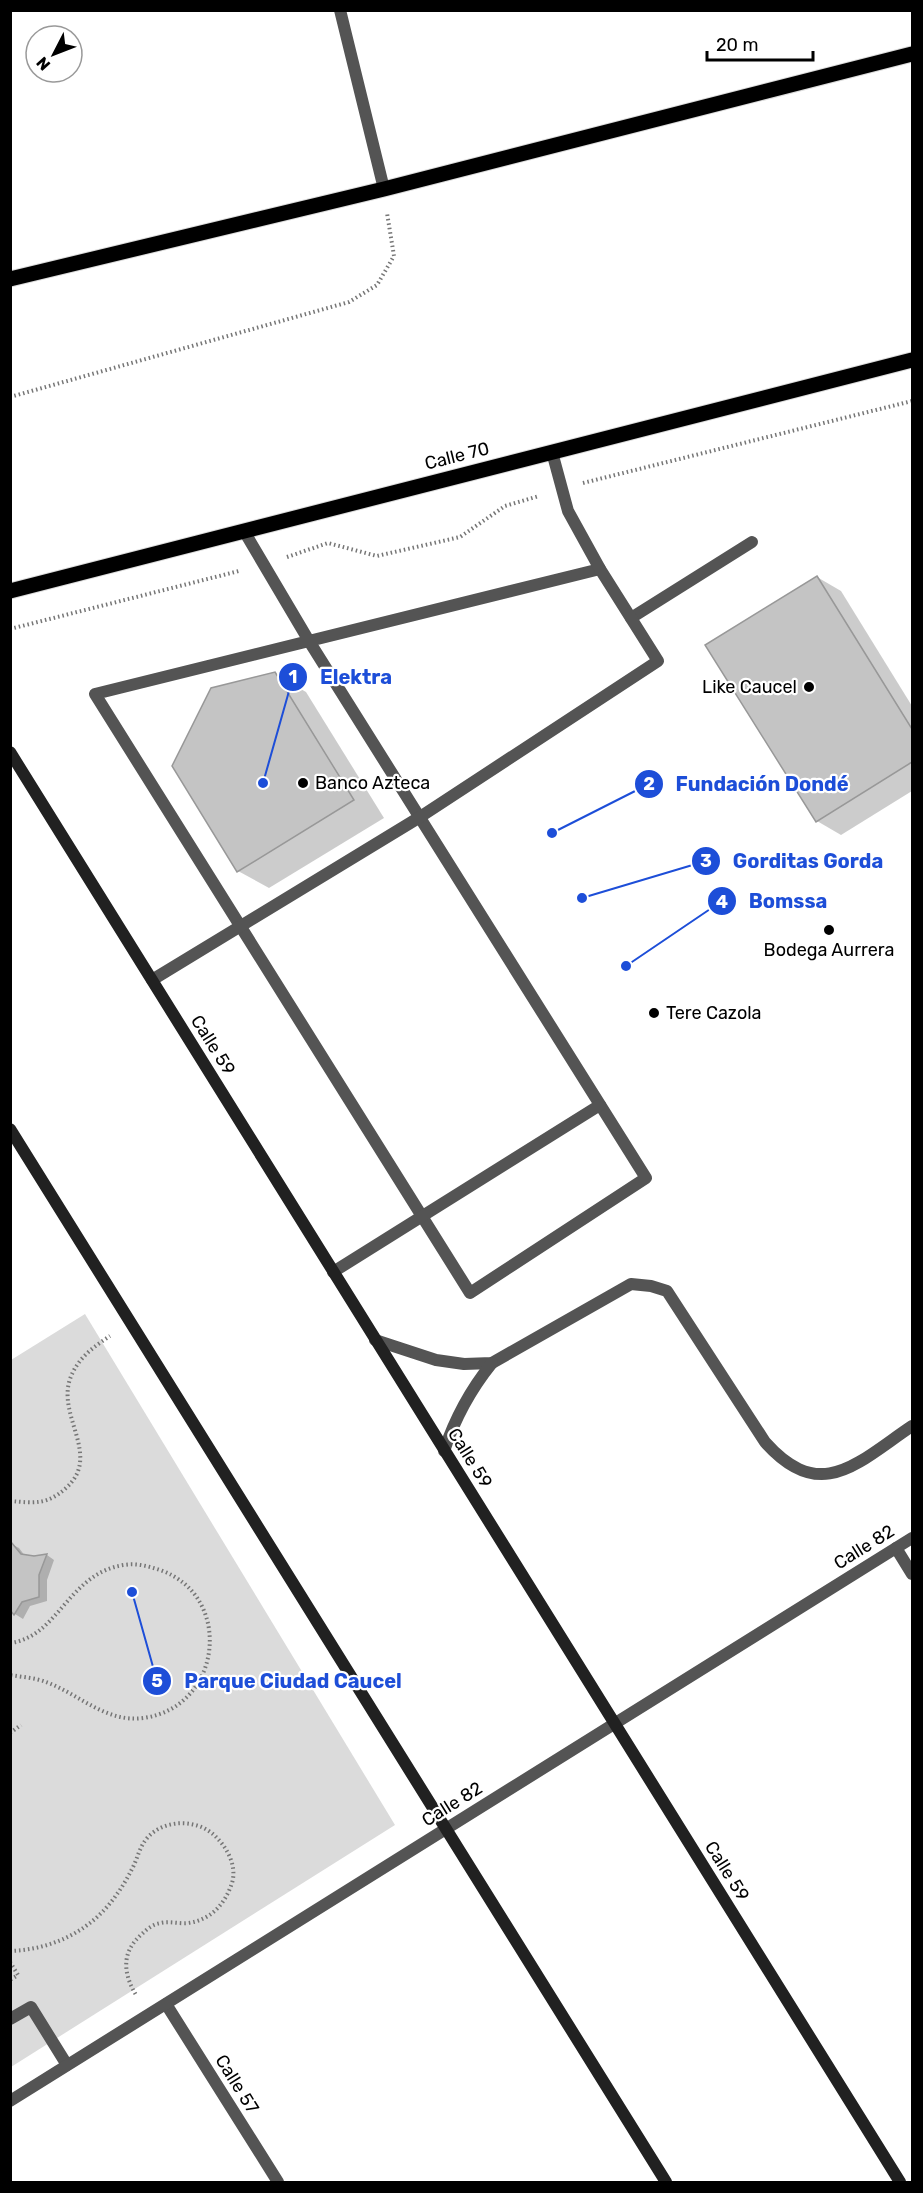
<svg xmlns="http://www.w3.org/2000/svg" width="923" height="2193" viewBox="0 0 923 2193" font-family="Rubik,sans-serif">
	<rect width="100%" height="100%" fill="#fff"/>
	<path fill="#dbdbdb" d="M 85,1314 L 395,1825 L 11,2067 L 11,1360 Z"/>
	<g fill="#0003">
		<path d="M 817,577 L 841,591 L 912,706 L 912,791 L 841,835 L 817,821 Z"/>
		<path d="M 275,674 L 306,692 L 384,818 L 269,888 L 238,871 Z"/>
		<path d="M 11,1544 L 19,1548 L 25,1556 L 47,1555 L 54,1560 L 47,1580 L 47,1601 L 30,1606 L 23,1619 L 15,1614 L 10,1608 Z"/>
	</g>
	<g fill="#c4c4c4" stroke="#989898" stroke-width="1.5">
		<path d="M 817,576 L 912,729 L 912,762 L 816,822 L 705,645 Z"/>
		<path d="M 275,672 L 354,800 L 237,872 L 172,766 L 211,688 Z"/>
		<path d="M 11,1542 L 21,1554 L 34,1556 L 47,1554 L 39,1575 L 39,1597 L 22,1602 L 14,1615 L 10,1610 Z"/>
	</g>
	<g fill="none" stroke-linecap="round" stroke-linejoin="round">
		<defs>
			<g id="primary">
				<path d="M 10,279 L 384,189 L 912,54"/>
				<path d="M 10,591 L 912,360"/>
			</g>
		</defs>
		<use href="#primary" stroke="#dbdbdb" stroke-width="17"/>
		<g stroke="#767676" stroke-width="4" stroke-dasharray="1.5 3" stroke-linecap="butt">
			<path d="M 10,397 L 349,302 L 377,285 L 394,256 L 387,213"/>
			<path d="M 583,483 L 912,401"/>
			<path d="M 287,557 L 328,543 L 377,556 L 460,537 L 505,506 L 539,496"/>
			<path d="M 10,629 L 239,571"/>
			<path d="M 10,1501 C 35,1503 47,1505 66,1488 C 102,1456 57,1417 70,1379 C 77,1359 93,1347 110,1336"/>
			<path d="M 10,1643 C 59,1637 68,1573 124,1565 C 136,1563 148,1566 160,1570 C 235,1596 222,1708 143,1718 C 106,1723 79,1694 46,1682 C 36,1678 22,1677 10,1675"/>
			<path d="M 10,1733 L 21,1725"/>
			<path d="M 10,1951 C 39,1950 67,1941 90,1923 C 108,1909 122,1889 132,1869 C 138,1858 139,1847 148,1837 C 166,1818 200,1819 217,1838 C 228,1849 237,1867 232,1883 C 225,1904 211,1920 188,1923 C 179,1924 170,1921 161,1923 C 153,1924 147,1929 142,1934 C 121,1952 123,1973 136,1995"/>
			<path d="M 10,1962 L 18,1975 L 10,1980"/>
		</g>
		<g stroke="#545454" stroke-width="12">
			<path d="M 340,10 L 384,189"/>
			<path d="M 244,531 L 309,641 L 646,1178 L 470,1293 L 95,694 C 263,652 431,610 600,569"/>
			<path d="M 631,618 L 752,542"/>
			<path d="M 152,980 L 420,817 L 658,661 L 600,569 L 568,511 L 552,452"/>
			<path d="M 333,1272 L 600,1105"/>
			<path d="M 375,1340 L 436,1360 L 464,1364 L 492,1363 L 631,1284 L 651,1286 L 667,1291 L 765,1442 C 821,1505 858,1462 912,1426"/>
			<path d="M 444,1451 C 455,1418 471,1389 492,1363"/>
			<path d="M 10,2019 L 31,2007 L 67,2065"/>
		</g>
		<g stroke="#545454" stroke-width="12">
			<path d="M 896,1548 L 912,1574"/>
			<path d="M 166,2004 L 278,2182"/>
			<path d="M 10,2101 L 912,1538"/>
		</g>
		<g stroke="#212121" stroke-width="12">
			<path d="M 10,752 L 900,2182"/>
			<path d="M 10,1129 L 666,2182"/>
		</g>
		<use href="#primary" stroke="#000" stroke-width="15"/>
	</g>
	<g fill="#000" stroke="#fff" stroke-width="2">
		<circle cx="809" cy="687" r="6"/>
		<circle cx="303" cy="783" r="6"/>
		<circle cx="829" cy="930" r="6"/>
		<circle cx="654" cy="1013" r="6"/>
	</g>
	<g text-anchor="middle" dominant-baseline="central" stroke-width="4.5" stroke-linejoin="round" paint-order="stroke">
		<g font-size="18" fill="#000" stroke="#fff">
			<text transform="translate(457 456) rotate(-14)">Calle 70</text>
			<text transform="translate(213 1045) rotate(58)">Calle 59</text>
			<text transform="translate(470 1458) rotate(58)">Calle 59</text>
			<text transform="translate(864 1547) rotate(-32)">Calle 82</text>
			<text transform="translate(452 1804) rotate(-32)">Calle 82</text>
			<text transform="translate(727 1871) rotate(58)">Calle 59</text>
			<text transform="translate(237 2084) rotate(58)">Calle 57</text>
		</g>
		<g font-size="18" fill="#000" stroke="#fff" text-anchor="start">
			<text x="797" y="687" text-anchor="end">Like Caucel</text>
			<text x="315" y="783">Banco Azteca</text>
			<text x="829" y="950" text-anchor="middle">Bodega Aurrera</text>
			<text x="666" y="1013">Tere Cazola</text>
		</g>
	</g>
	<path fill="none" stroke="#1d4ed8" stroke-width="2" d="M263 783L293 677M552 833L649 784M582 898L706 861M626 966L722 901M132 1592L157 1681"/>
	<g fill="#1d4ed8" stroke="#fff" stroke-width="2">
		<circle cx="263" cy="783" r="6"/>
		<circle cx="552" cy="833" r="6"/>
		<circle cx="582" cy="898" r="6"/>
		<circle cx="626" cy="966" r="6"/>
		<circle cx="132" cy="1592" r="6"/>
		<circle cx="293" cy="677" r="15"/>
		<circle cx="649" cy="784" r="15"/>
		<circle cx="706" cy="861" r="15"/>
		<circle cx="722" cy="901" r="15"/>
		<circle cx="157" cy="1681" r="15"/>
	</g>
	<g font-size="18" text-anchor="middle" font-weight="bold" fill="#fff">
		<text x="293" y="683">1</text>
		<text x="649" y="790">2</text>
		<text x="706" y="867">3</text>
		<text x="722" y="908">4</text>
		<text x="157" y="1687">5</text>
	</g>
	<g font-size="20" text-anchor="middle" font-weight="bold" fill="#1d4ed8" stroke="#fff" stroke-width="4.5" stroke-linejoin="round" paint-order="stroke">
		<text x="356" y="684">Elektra</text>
		<text x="762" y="791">Fundación Dondé</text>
		<text x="808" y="868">Gorditas Gorda</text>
		<text x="788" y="908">Bomssa</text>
		<text x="293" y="1688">Parque Ciudad Caucel</text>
	</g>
	<rect width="923" height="2193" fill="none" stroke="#000000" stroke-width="24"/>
	<g transform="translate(54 54) rotate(228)"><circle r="28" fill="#ffffff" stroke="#999999" stroke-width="1.5"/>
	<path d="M0-4.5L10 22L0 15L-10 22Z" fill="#000000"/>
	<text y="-9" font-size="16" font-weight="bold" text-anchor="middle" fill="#000000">N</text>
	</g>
	<path d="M707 51v9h106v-9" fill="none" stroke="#000000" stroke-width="3"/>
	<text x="716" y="51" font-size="18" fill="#000000" stroke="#ffffff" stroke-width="4.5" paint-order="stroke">20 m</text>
</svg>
